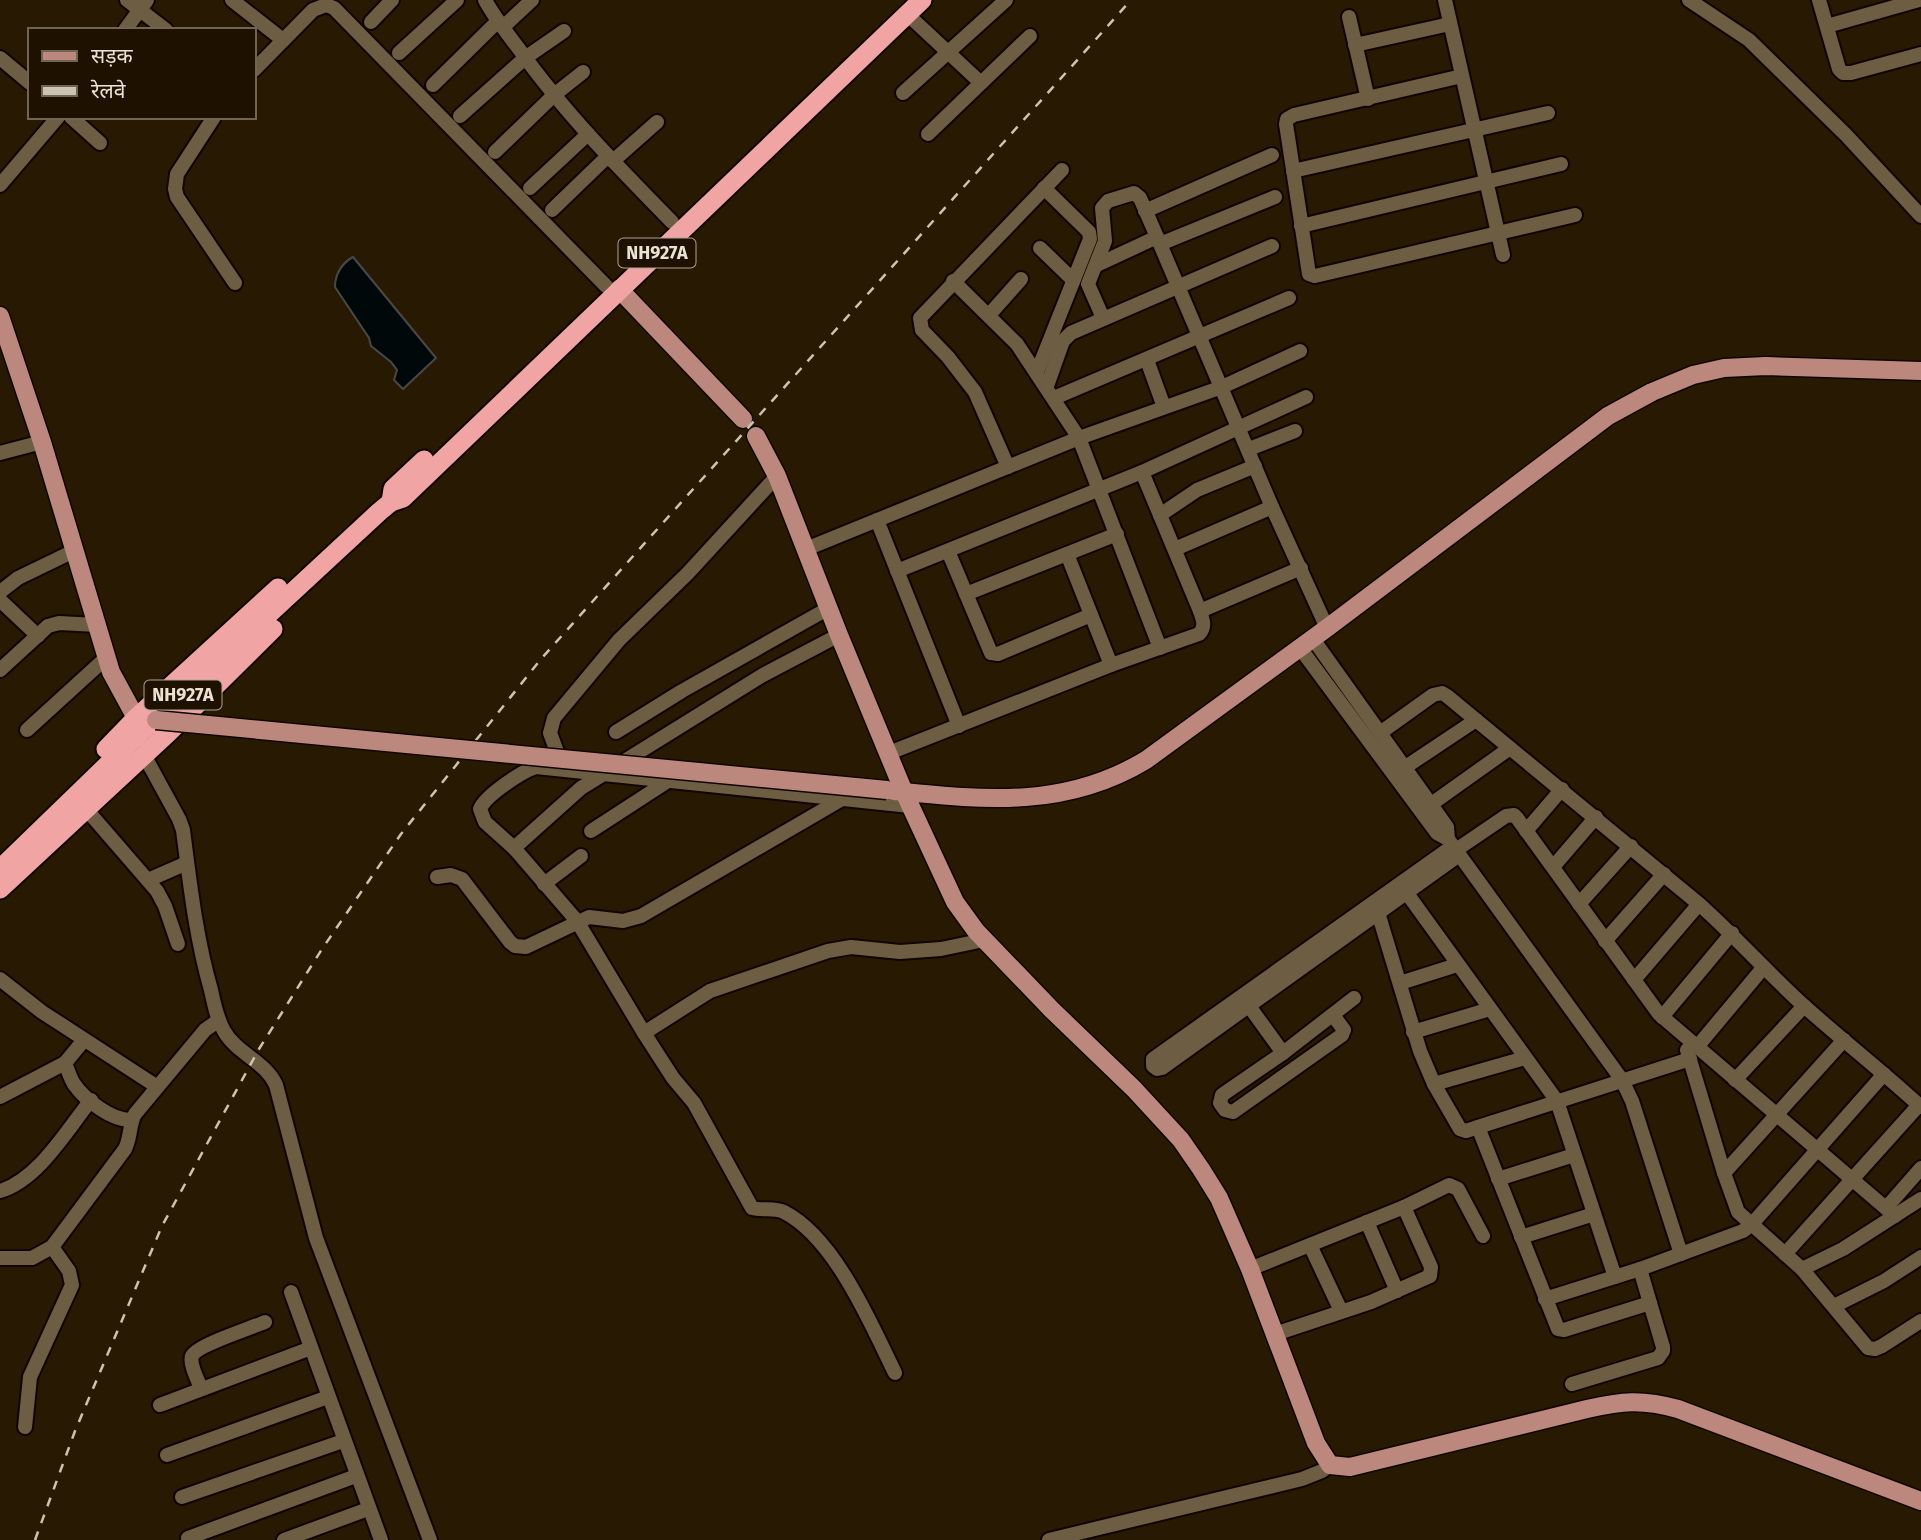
<svg xmlns="http://www.w3.org/2000/svg" width="1921" height="1540" viewBox="0 0 1921 1540" font-family="'Fira Sans','Noto Sans Devanagari',sans-serif">
	<rect width="100%" height="100%" fill="#281a02"/>
	<path fill="#000809" stroke="#464946" stroke-width="2" d="M 353,257 L 436,358 L 403,389 L 394,380 L 397,370 L 391,362 L 371,346 L 369,338 L 335,287 C 335,274 342,263 353,257 Z"/>
	<g fill="none" stroke-linecap="round" stroke-linejoin="round">
		<defs>
			<g id="minor">
				<path d="M 127,0 L 166,30"/>
				<path d="M 232,0 L 283,40"/>
				<path d="M 485,0 C 494,17 507,33 519,49 C 564,112 618,167 672,222"/>
				<path d="M 1445,0 L 1503,255"/>
				<path d="M 1689,0 L 1749,40 L 1846,135 L 1921,216"/>
				<path d="M 1819,0 L 1839,69 L 1843,73 L 1851,73 L 1921,54"/>
				<path d="M 907,14 L 981,83"/>
				<path d="M 1349,17 L 1368,99"/>
				<path d="M 371,22 L 392,0"/>
				<path d="M 1827,26 L 1919,0"/>
				<path d="M 503,27 L 532,0"/>
				<path d="M 125,30 L 147,0"/>
				<path d="M 1355,45 L 1450,24"/>
				<path d="M 399,53 L 457,0"/>
				<path d="M 0,58 L 30,83"/>
				<path d="M 254,70 L 313,10 L 326,5 L 334,8 L 606,286"/>
				<path d="M 1462,76 L 1294,115 L 1287,119 L 1286,124 L 1309,274 L 1315,276 L 1575,215"/>
				<path d="M 433,85 L 498,21"/>
				<path d="M 903,93 L 1006,0"/>
				<path d="M 460,116 L 525,58 L 564,31"/>
				<path d="M 71,117 L 100,143"/>
				<path d="M 214,117 L 177,174 L 175,189 L 177,197 L 235,283"/>
				<path d="M 928,134 L 1030,36"/>
				<path d="M 495,152 L 554,95 L 583,72"/>
				<path d="M 613,161 L 657,122"/>
				<path d="M 1293,171 L 1548,113"/>
				<path d="M 0,185 L 58,117"/>
				<path d="M 530,188 L 588,134"/>
				<path d="M 552,210 L 608,156"/>
				<path d="M 1145,211 L 1272,155"/>
				<path d="M 1301,226 L 1561,164"/>
				<path d="M 1160,244 L 1275,197"/>
				<path d="M 1040,248 L 1072,279"/>
				<path d="M 1097,265 L 1157,237"/>
				<path d="M 953,281 L 1017,344 L 1079,438 L 1160,648"/>
				<path d="M 989,315 L 1021,279"/>
				<path d="M 1103,318 L 1088,284 L 1105,241 L 1102,208 L 1108,201 L 1134,193 L 1140,198 L 1157,237 L 1272,507 L 1327,628"/>
				<path d="M 1147,360 L 1164,407"/>
				<path d="M 1037,372 L 1090,239 L 1089,232 L 1044,188"/>
				<path d="M 1047,386 L 1063,341 L 1071,333 L 1272,246"/>
				<path d="M 1054,398 L 1289,298"/>
				<path d="M 1249,449 L 1295,431"/>
				<path d="M 0,453 L 42,442"/>
				<path d="M 1008,467 L 975,392 L 948,357 L 922,330 L 920,318 L 1062,170"/>
				<path d="M 1160,515 L 1197,490 L 1255,466"/>
				<path d="M 877,520 L 959,726"/>
				<path d="M 806,549 L 1079,438 L 1222,387 L 1300,351"/>
				<path d="M 1175,549 L 1272,507"/>
				<path d="M 948,551 L 991,653 L 998,654 L 1091,615"/>
				<path d="M 1067,554 L 1111,665"/>
				<path d="M 897,571 L 1142,472 L 1306,397"/>
				<path d="M 0,592 L 18,578 L 76,550"/>
				<path d="M 966,594 L 1117,534"/>
				<path d="M 0,600 L 38,636"/>
				<path d="M 1200,611 L 1301,568"/>
				<path d="M 1313,639 L 1447,827 L 1448,839"/>
				<path d="M 1300,648 L 1437,833 L 1448,839 L 1622,1080 L 1632,1101 L 1681,1254"/>
				<path d="M 0,670 L 48,626 L 59,623 L 97,625"/>
				<path d="M 27,730 L 107,657"/>
				<path d="M 616,732 L 682,691 L 829,608"/>
				<path d="M 1380,733 L 1433,695 L 1442,693 L 1447,696 L 1699,904 C 1735,936 1767,972 1803,1005 C 1842,1040 1883,1072 1921,1107"/>
				<path d="M 889,753 L 1111,665 L 1199,634 C 1206,627 1203,620 1200,611 L 1142,472"/>
				<path d="M 144,755 L 179,819 L 183,830 C 190,884 196,938 211,990 C 214,1004 217,1019 224,1031 C 237,1054 265,1061 276,1085 L 316,1238 L 430,1540"/>
				<path d="M 562,765 L 550,733 L 554,718 L 619,640 L 688,573 L 777,476"/>
				<path d="M 1404,768 L 1476,720"/>
				<path d="M 1430,805 L 1510,748"/>
				<path d="M 86,809 L 157,891 L 165,906 L 178,944"/>
				<path d="M 591,831 L 668,781"/>
				<path d="M 1526,831 L 1562,789"/>
				<path d="M 1453,846 L 1153,1059 L 1153,1066 L 1157,1069 L 1162,1068 L 1459,855"/>
				<path d="M 514,848 L 581,788 L 763,675 L 839,635"/>
				<path d="M 1456,850 L 1506,816 L 1514,815 L 1517,818 L 1659,1014 L 1895,1216"/>
				<path d="M 1553,867 L 1596,817"/>
				<path d="M 437,877 L 451,875 L 462,879 L 510,942 L 515,946 L 526,947 L 589,917 L 623,921 L 641,916 L 842,799"/>
				<path d="M 148,880 L 187,863"/>
				<path d="M 544,884 L 581,856"/>
				<path d="M 1401,885 L 1557,1101 L 1615,1277"/>
				<path d="M 1579,904 L 1631,846"/>
				<path d="M 1376,906 L 1420,1051 L 1434,1084 L 1460,1129 L 1466,1131 L 1478,1127 L 1690,1059"/>
				<path d="M 1605,941 L 1664,874"/>
				<path d="M 0,979 L 42,1012 L 156,1086"/>
				<path d="M 1634,980 L 1699,904"/>
				<path d="M 1400,983 L 1457,965"/>
				<path d="M 1249,1006 L 1283,1053"/>
				<path d="M 1333,1015 L 1344,1030 L 1342,1035 L 1233,1112 L 1225,1110 L 1220,1103 L 1222,1095 L 1283,1053 L 1354,998"/>
				<path d="M 1662,1017 L 1732,933"/>
				<path d="M 1413,1032 L 1490,1009"/>
				<path d="M 644,1033 L 710,991 L 828,951 L 851,947 L 900,952 L 941,949 L 984,940"/>
				<path d="M 1697,1047 L 1763,968"/>
				<path d="M 1687,1050 L 1724,1173 L 1738,1212 L 1802,1269 L 1868,1348 L 1875,1349 L 1882,1346 L 1921,1321"/>
				<path d="M 65,1063 C 68,1070 70,1078 74,1084 C 85,1100 112,1121 132,1120"/>
				<path d="M 1735,1080 L 1804,1006"/>
				<path d="M 1434,1084 L 1525,1058"/>
				<path d="M 0,1097 L 65,1063 L 84,1040"/>
				<path d="M 1478,1127 L 1558,1329 L 1564,1330 L 1650,1303"/>
				<path d="M 1724,1173 L 1844,1040"/>
				<path d="M 1498,1179 L 1574,1155"/>
				<path d="M 0,1191 C 38,1180 67,1130 91,1100"/>
				<path d="M 1886,1208 L 1921,1168"/>
				<path d="M 1367,1222 L 1397,1291"/>
				<path d="M 1521,1237 L 1594,1214"/>
				<path d="M 1310,1245 L 1341,1311"/>
				<path d="M 1785,1254 L 1919,1105"/>
				<path d="M 0,1258 L 32,1258 L 52,1247 L 125,1149 C 131,1137 129,1125 135,1114 L 205,1030 L 219,1020"/>
				<path d="M 1250,1269 L 1404,1207 L 1449,1185 L 1458,1189 L 1483,1236"/>
				<path d="M 1802,1269 L 1843,1249 L 1921,1199"/>
				<path d="M 291,1292 L 381,1540"/>
				<path d="M 1545,1299 L 1640,1269 L 1743,1231 L 1752,1224 L 1884,1074"/>
				<path d="M 1834,1306 L 1884,1281 L 1921,1257"/>
				<path d="M 1275,1334 L 1371,1302 L 1430,1276 L 1431,1267 L 1404,1207"/>
				<path d="M 895,1373 C 871,1324 835,1238 784,1212 C 774,1207 763,1211 752,1208 L 694,1103 L 673,1078 L 644,1033 L 577,921 L 514,848 L 485,822 L 480,809 C 485,796 522,771 536,767 L 910,806"/>
				<path d="M 1572,1384 L 1658,1358 L 1663,1351 L 1663,1347 L 1640,1269"/>
				<path d="M 201,1389 C 199,1382 189,1364 192,1356 C 197,1345 252,1328 265,1322"/>
				<path d="M 160,1405 L 311,1348"/>
				<path d="M 25,1427 L 30,1377 L 72,1285 L 69,1271 L 52,1247"/>
				<path d="M 167,1455 L 328,1397"/>
				<path d="M 182,1497 L 343,1441"/>
				<path d="M 188,1538 L 356,1476"/>
				<path d="M 284,1540 L 368,1509"/>
				<path d="M 1049,1540 L 1302,1479 L 1322,1471 L 1330,1465"/>
			</g>
			<g id="major">
				<path d="M 619,289 L 743,419"/>
				<path d="M 0,316 L 42,442 L 111,672 L 136,718"/>
				<path d="M 756,436 L 777,476 L 839,635 L 904,792 L 955,902 L 976,931 L 1052,1010 L 1134,1089 L 1181,1140 L 1201,1169 L 1219,1198 L 1250,1269 L 1316,1443 L 1330,1465 L 1350,1467 L 1587,1409 C 1622,1401 1642,1399 1678,1409 L 1921,1501"/>
				<path d="M 894,791 C 984,800 1065,809 1146,760 L 1327,628 L 1608,416 L 1652,392 L 1693,375 L 1724,368 L 1766,366 L 1921,371"/>
			</g>
			<g id="highway">
				<path d="M 391,502 L 393,489 L 424,460"/>
				<path d="M 106,749 L 136,718 L 278,588"/>
				<path d="M 0,869 L 132,741 L 379,512 L 391,502 L 403,498 L 922,0"/>
				<path d="M 0,889 L 168,733 L 273,629"/>
			</g>
		</defs>
		<use href="#minor" stroke="#100500" stroke-width="18"/>
		<use href="#major" stroke="#100500" stroke-width="21"/>
		<use href="#highway" stroke="#100500" stroke-width="23"/>
		<use href="#minor" stroke="#6d5d42" stroke-width="14"/>
		<use href="#major" stroke="#bc887d" stroke-width="18"/>
		<use href="#highway" stroke="#f1a4a4" stroke-width="19"/>
		<path stroke="#cdc3b3" stroke-width="2.5" stroke-dasharray="9 9" stroke-linecap="butt" d="M 35,1540 L 75,1431 L 162,1226 L 259,1049 L 322,949 L 401,834 L 541,659 L 1131,0"/>
		<defs>
			<path id="major-bridge" d="M 156,720 L 887,790"/>
		</defs>
		<use href="#major-bridge" stroke="#100500" stroke-width="21" stroke-linecap="butt"/>
		<use href="#major-bridge" stroke="#bc887d" stroke-width="18"/>
	</g>
	<g text-anchor="middle" dominant-baseline="central" stroke-width="5" stroke-linejoin="round" paint-order="stroke">
		<g fill="#1e1100" stroke="#aea394" stroke-width="2">
			<rect x="618.5" y="238.5" width="77" height="29" rx="5"/>
			<rect x="144.5" y="680.5" width="77" height="29" rx="5"/>
		</g>
		<g font-size="18" font-weight="bold" fill="#ebe2d3">
			<text x="657" y="253">NH927A</text>
			<text x="183" y="695">NH927A</text>
		</g>
	</g>
	<rect x="28" y="28" width="228" height="91" fill="#1e1100" stroke="#706554" stroke-width="2"/>
	<rect x="42" y="51" width="35" height="10" fill="#bc887d" stroke="#706554" stroke-width="2"/>
	<text x="91" y="63" font-size="21" fill="#ebe2d3">सड़क</text>
	<rect x="42" y="86" width="35" height="10" fill="#cdc3b3" stroke="#706554" stroke-width="2"/>
	<text x="91" y="98" font-size="21" fill="#ebe2d3">रेलवे</text>
</svg>
